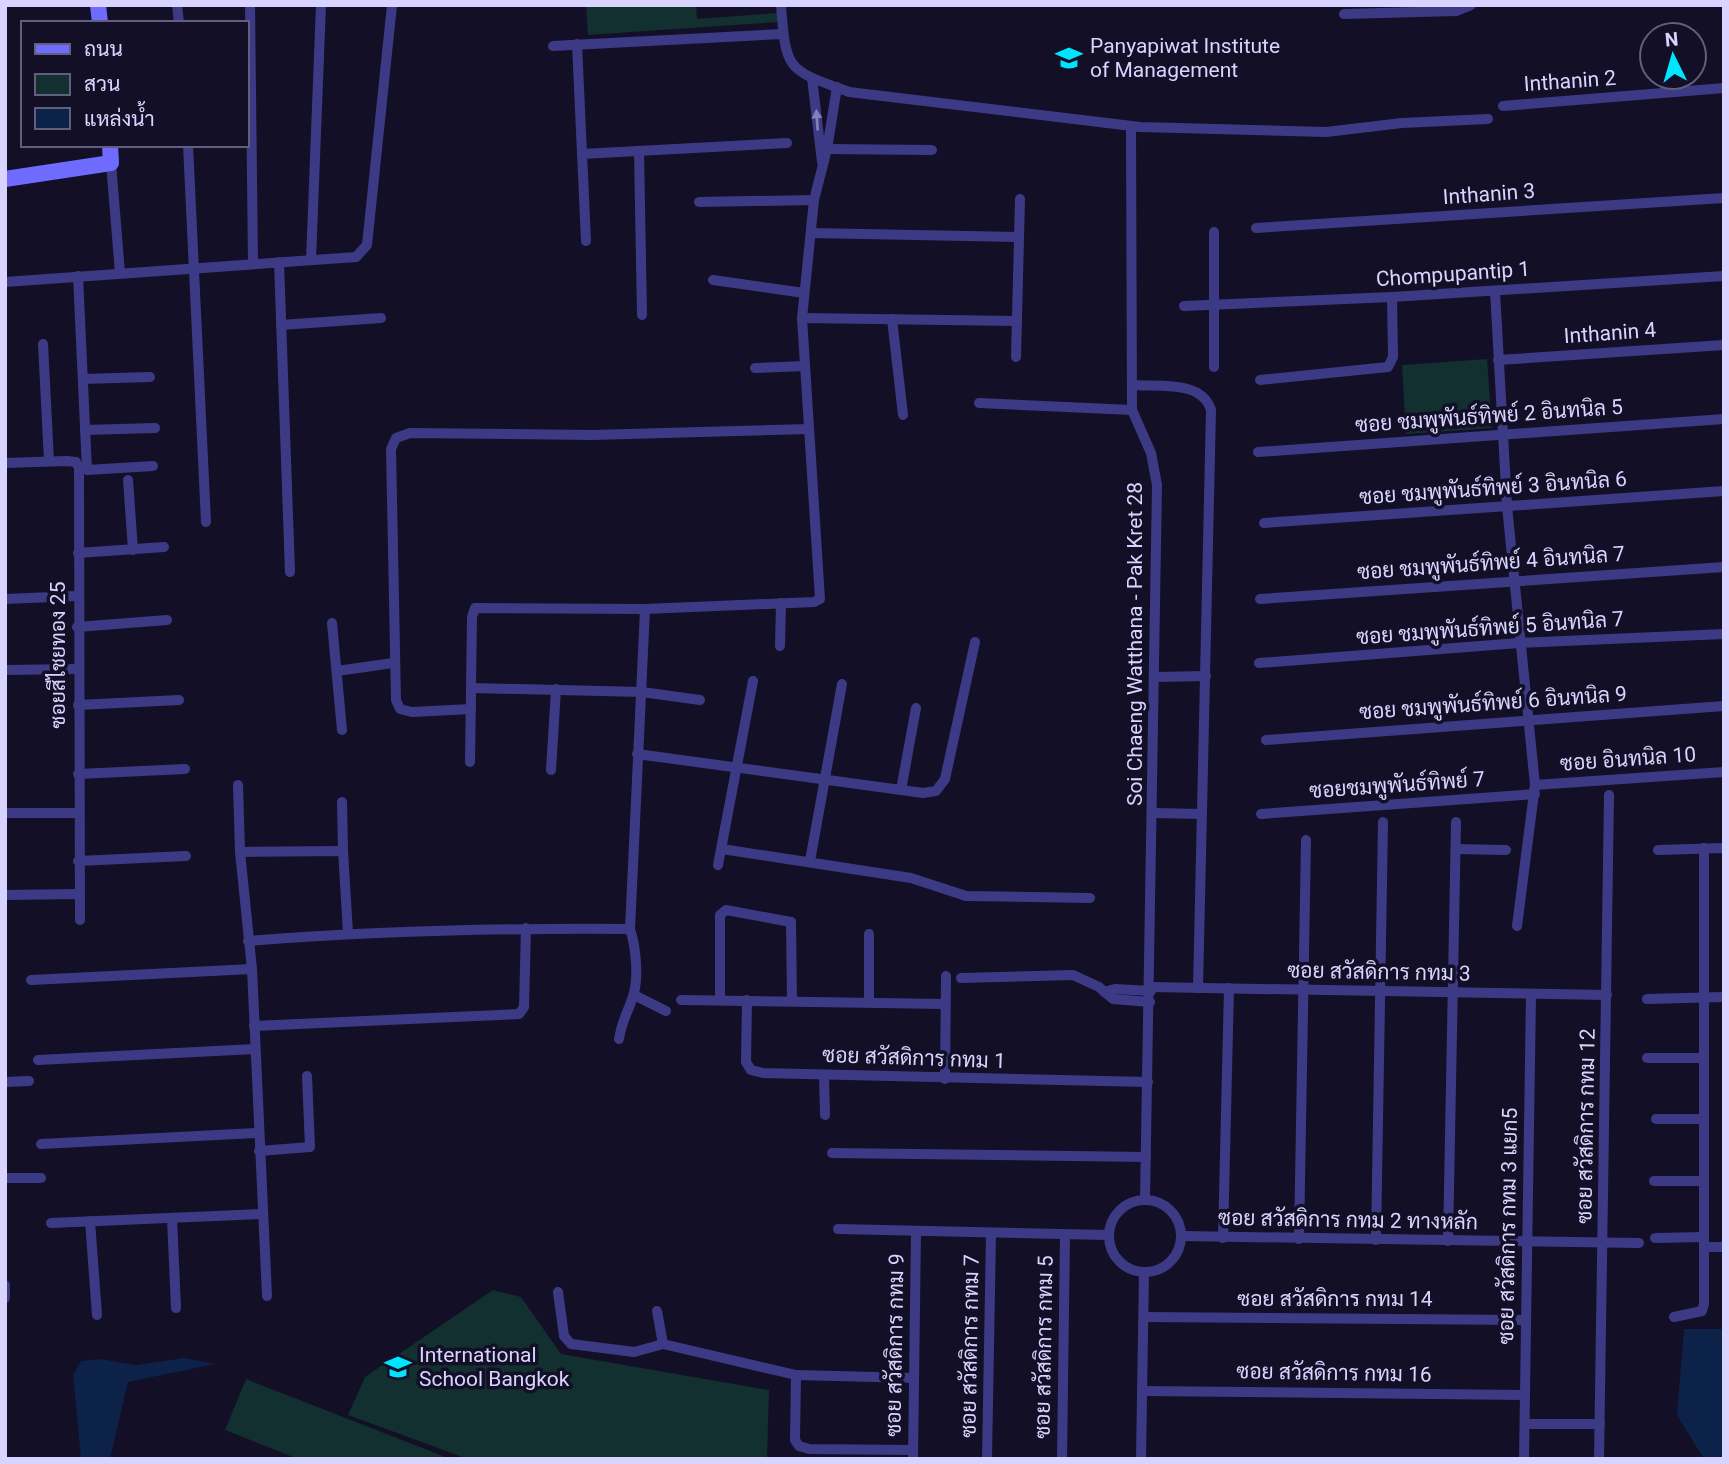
<svg xmlns="http://www.w3.org/2000/svg" width="1729" height="1464" viewBox="0 0 1729 1464" font-family="Roboto,Sarabun,sans-serif">
	<rect width="100%" height="100%" fill="#130f26"/>
	<g fill="#12302f">
		<path d="M 586,5 L 696,5 L 697,19 L 777,13 L 778,22 L 588,35 Z"/>
		<path d="M 1487,359 L 1492,428 L 1406,434 L 1402,365 Z"/>
		<path d="M 493,1290 L 521,1297 L 561,1354 L 769,1390 L 767,1459 L 468,1459 L 348,1415 L 365,1377 Z"/>
		<path d="M 246,1379 L 443,1456 L 442,1459 L 298,1459 L 225,1430 Z"/>
	</g>
	<g fill="#0c2248">
		<path d="M 1684,1329 L 1724,1329 L 1724,1459 L 1704,1459 L 1677,1415 Z"/>
		<path d="M 184,1358 L 216,1364 L 128,1382 L 110,1459 L 81,1459 L 73,1375 L 81,1361 L 101,1359 L 136,1365 Z"/>
	</g>
	<g fill="none" stroke-linecap="round" stroke-linejoin="round">
		<g stroke="#3d3a85" stroke-width="10">
			<path d="M 177,5 L 179,23"/>
			<path d="M 250,5 L 253,263"/>
			<path d="M 781,5 C 786,72 787,69 849,92 L 1140,127 L 1326,132 L 1402,123 L 1488,119"/>
			<path d="M 1344,14 L 1456,11 L 1471,5"/>
			<path d="M 577,44 L 586,241"/>
			<path d="M 553,46 L 783,34"/>
			<path d="M 812,78 L 822,162"/>
			<path d="M 1503,106 L 1724,88"/>
			<path d="M 1131,126 L 1132,410 L 1151,453 L 1157,485 L 1145,1199"/>
			<path d="M 188,145 L 206,522"/>
			<path d="M 827,149 L 932,150"/>
			<path d="M 639,151 L 642,315"/>
			<path d="M 582,154 L 787,143"/>
			<path d="M 111,163 L 120,273"/>
			<path d="M 699,202 L 814,200"/>
			<path d="M 1256,228 L 1724,198"/>
			<path d="M 1214,232 L 1214,367"/>
			<path d="M 811,233 L 1019,237"/>
			<path d="M 311,260 L 321,5"/>
			<path d="M 279,262 L 290,572"/>
			<path d="M 78,276 L 87,470 L 153,466"/>
			<path d="M 713,280 L 804,293"/>
			<path d="M 5,282 L 356,257 L 367,245 L 392,5"/>
			<path d="M 1495,291 L 1507,506 L 1535,785 L 1517,926"/>
			<path d="M 1184,306 L 1392,297 L 1724,276"/>
			<path d="M 802,318 L 1017,321"/>
			<path d="M 892,319 L 903,415"/>
			<path d="M 281,325 L 381,318"/>
			<path d="M 43,344 L 49,461"/>
			<path d="M 1016,357 L 1020,199"/>
			<path d="M 1498,360 L 1724,345"/>
			<path d="M 755,368 L 805,366"/>
			<path d="M 83,379 L 150,377"/>
			<path d="M 1260,380 L 1388,367 L 1393,357 L 1392,297"/>
			<path d="M 1132,385 C 1159,387 1202,380 1211,410 L 1198,988"/>
			<path d="M 979,403 L 1132,410"/>
			<path d="M 85,430 L 155,428"/>
			<path d="M 1258,452 L 1724,419"/>
			<path d="M 5,463 L 67,461 L 76,462 L 79,468 L 80,920"/>
			<path d="M 128,480 L 133,550"/>
			<path d="M 1264,523 L 1724,491"/>
			<path d="M 78,553 L 164,547"/>
			<path d="M 5,599 L 77,596"/>
			<path d="M 1260,599 L 1724,567"/>
			<path d="M 332,623 L 342,730"/>
			<path d="M 77,627 L 167,620"/>
			<path d="M 780,646 L 781,603"/>
			<path d="M 1259,663 L 1519,643 L 1724,634"/>
			<path d="M 5,670 L 77,669"/>
			<path d="M 337,671 L 393,663"/>
			<path d="M 1155,677 L 1206,676"/>
			<path d="M 472,688 L 642,692 L 700,700"/>
			<path d="M 78,705 L 179,700"/>
			<path d="M 471,709 L 412,712 L 400,709 L 396,700 L 391,449 L 396,438 L 410,433 L 592,435 L 809,429"/>
			<path d="M 1266,740 L 1724,706"/>
			<path d="M 637,754 L 923,793 L 936,791 L 945,779 L 975,642"/>
			<path d="M 470,762 L 472,617 L 475,608 L 645,609 L 814,602 L 820,599 L 802,318 L 814,200 L 827,149 L 837,87"/>
			<path d="M 551,770 L 556,689"/>
			<path d="M 78,774 L 185,769"/>
			<path d="M 238,785 L 240,852 L 252,969 L 267,1296"/>
			<path d="M 1535,785 L 1724,772"/>
			<path d="M 901,790 L 916,708"/>
			<path d="M 342,802 L 343,851"/>
			<path d="M 5,813 L 78,813"/>
			<path d="M 1153,813 L 1202,814"/>
			<path d="M 1261,814 L 1535,794"/>
			<path d="M 722,849 L 911,878 L 966,896 L 1090,898"/>
			<path d="M 1456,849 L 1506,850"/>
			<path d="M 1658,850 L 1724,848"/>
			<path d="M 240,852 L 343,851 L 348,933"/>
			<path d="M 78,861 L 186,856"/>
			<path d="M 810,861 L 842,684"/>
			<path d="M 718,865 L 753,681"/>
			<path d="M 5,895 L 78,894"/>
			<path d="M 248,941 C 375,931 503,928 630,929"/>
			<path d="M 961,978 L 1073,975 L 1099,987 L 1113,999 L 1150,1002"/>
			<path d="M 31,980 L 252,969"/>
			<path d="M 1150,987 L 1607,995"/>
			<path d="M 1104,992 L 1115,989 L 1151,991"/>
			<path d="M 634,995 L 666,1011"/>
			<path d="M 1647,999 L 1724,997"/>
			<path d="M 681,1000 L 945,1004"/>
			<path d="M 720,1000 L 720,915 L 726,910 L 791,922 L 792,1001"/>
			<path d="M 747,1000 L 746,1062 L 751,1070 L 763,1073 L 1148,1082"/>
			<path d="M 869,1002 L 869,934"/>
			<path d="M 254,1026 L 519,1014 L 524,1007 L 526,928"/>
			<path d="M 619,1039 C 622,1019 628,1013 633,996 C 639,979 636,947 630,929 L 645,609"/>
			<path d="M 1647,1058 L 1703,1058"/>
			<path d="M 38,1060 L 255,1049"/>
			<path d="M 824,1075 L 825,1115"/>
			<path d="M 945,1079 L 946,976"/>
			<path d="M 5,1082 L 29,1081"/>
			<path d="M 1656,1119 L 1703,1119"/>
			<path d="M 41,1144 L 258,1133"/>
			<path d="M 259,1151 L 310,1147 L 307,1076"/>
			<path d="M 832,1153 L 1146,1157"/>
			<path d="M 5,1178 L 41,1178"/>
			<path d="M 1654,1181 L 1704,1181"/>
			<circle cx="1145" cy="1236" r="36"/>
			<path d="M 172,1218 L 176,1308"/>
			<path d="M 90,1221 L 97,1315"/>
			<path d="M 51,1223 L 262,1214"/>
			<path d="M 838,1229 L 1108,1235"/>
			<path d="M 1182,1236 L 1639,1243"/>
			<path d="M 1223,1238 L 1229,988"/>
			<path d="M 1655,1238 L 1704,1237"/>
			<path d="M 1299,1239 L 1306,840"/>
			<path d="M 1376,1240 L 1383,822"/>
			<path d="M 1448,1241 L 1456,822"/>
			<path d="M 1704,1247 L 1724,1247"/>
			<path d="M 5,1285 L 5,1298"/>
			<path d="M 558,1292 L 564,1336 L 571,1344 L 634,1352 L 663,1344"/>
			<path d="M 657,1311 L 663,1344 L 796,1375 L 914,1378"/>
			<path d="M 1144,1317 L 1526,1320"/>
			<path d="M 1674,1317 L 1702,1311 L 1704,1304 L 1704,848"/>
			<path d="M 796,1375 L 795,1440 L 799,1446 L 809,1449 L 913,1450"/>
			<path d="M 1142,1391 L 1525,1395"/>
			<path d="M 1525,1424 L 1600,1424"/>
			<path d="M 913,1459 L 916,1231"/>
			<path d="M 987,1459 L 991,1234"/>
			<path d="M 1062,1459 L 1065,1236"/>
			<path d="M 1141,1459 L 1144,1272"/>
			<path d="M 1524,1459 L 1531,994"/>
			<path d="M 1599,1459 L 1609,795"/>
		</g>
		<g stroke="#6f6bff" stroke-width="16">
			<path d="M 98,5 L 100,23"/>
			<path d="M 5,179 L 111,163 L 110,145"/>
		</g>
	</g>
	<defs><path id="oneway-solid" d="M-6-.8H1V-3.2L6.5 0L1 3.2V.8H-6Z" transform="scale(1.75)"/></defs>
	<use fill="#837fbc" href="#oneway-solid" transform="translate(817 120) rotate(-94)"/>
	<defs>
		<symbol id="university-bare" viewBox="-9 -9 18 18"><path d="M0-5L7-2L0 1L-7-2ZM-4 1L0 2.5L4 1V4Q0 6-4 4Z" fill="#00e5ff" stroke="#130f26" stroke-width="2.5" paint-order="stroke"/></symbol>
		<symbol id="school-bare" viewBox="-9 -9 18 18"><path d="M0-5L7-2L0 1L-7-2ZM-4 1L0 2.5L4 1V4Q0 6-4 4Z" fill="#00e5ff" stroke="#130f26" stroke-width="2.5" paint-order="stroke"/></symbol>
	</defs>
	<g fill-rule="evenodd">
		<use href="#university-bare" x="1050" y="39" width="38" height="38"/>
		<use href="#school-bare" x="379" y="1348" width="38" height="38"/>
	</g>
	<g text-anchor="middle" dominant-baseline="central" stroke-width="7" stroke-linejoin="round" paint-order="stroke">
		<g font-size="21" fill="#d9d4ff" stroke="#130f26" text-anchor="start">
			<text x="1090" y="46">Panyapiwat Institute<tspan x="1090" dy="24">of Management</tspan></text>
			<text x="419" y="1355">International<tspan x="419" dy="24">School Bangkok</tspan></text>
		</g>
		<g font-size="21" fill="#d9d4ff" stroke="#130f26">
			<text transform="translate(1570 81) rotate(-4)">Inthanin 2</text>
			<text transform="translate(1489 194) rotate(-4)">Inthanin 3</text>
			<text transform="translate(1453 274) rotate(-4)">Chompupantip 1</text>
			<text transform="translate(1610 333) rotate(-4)">Inthanin 4</text>
			<text transform="translate(1489 416) rotate(-4)">ซอย ชมพูพันธ์ทิพย์ 2 อินทนิล 5</text>
			<text transform="translate(1493 488) rotate(-4)">ซอย ชมพูพันธ์ทิพย์ 3 อินทนิล 6</text>
			<text transform="translate(1491 563) rotate(-4)">ซอย ชมพูพันธ์ทิพย์ 4 อินทนิล 7</text>
			<text transform="translate(1490 628) rotate(-4)">ซอย ชมพูพันธ์ทิพย์ 5 อินทนิล 7</text>
			<text transform="translate(1135 644) rotate(-90)">Soi Chaeng Watthana - Pak Kret 28</text>
			<text transform="translate(58 655) rotate(-90)">ซอยสีไชยทอง 25</text>
			<text transform="translate(1493 703) rotate(-4)">ซอย ชมพูพันธ์ทิพย์ 6 อินทนิล 9</text>
			<text transform="translate(1628 759) rotate(-4)">ซอย อินทนิล 10</text>
			<text transform="translate(1397 785) rotate(-4)">ซอยชมพูพันธ์ทิพย์ 7</text>
			<text transform="translate(1379 972) rotate(1)">ซอย สวัสดิการ กทม 3</text>
			<text transform="translate(914 1058) rotate(2)">ซอย สวัสดิการ กทม 1</text>
			<text transform="translate(1586 1126) rotate(-89)">ซอย สวัสดิการ กทม 12</text>
			<text transform="translate(1348 1220) rotate(1)">ซอย สวัสดิการ กทม 2 ทางหลัก</text>
			<text transform="translate(1508 1226) rotate(-89)">ซอย สวัสดิการ กทม 3 แยก5</text>
			<text x="1335" y="1299">ซอย สวัสดิการ กทม 14</text>
			<text transform="translate(895 1345) rotate(-89)">ซอย สวัสดิการ กทม 9</text>
			<text transform="translate(970 1346) rotate(-89)">ซอย สวัสดิการ กทม 7</text>
			<text transform="translate(1044 1347) rotate(-89)">ซอย สวัสดิการ กทม 5</text>
			<text transform="translate(1334 1373) rotate(1)">ซอย สวัสดิการ กทม 16</text>
		</g>
	</g>
	<rect width="1729" height="1464" fill="none" stroke="#d9d4ff" stroke-width="14"/>
	<rect x="21" y="21" width="228" height="126" fill="#130f26" stroke="#625e7d" stroke-width="2"/>
	<rect x="35" y="44" width="35" height="10" fill="#6f6bff" stroke="#625e7d" stroke-width="2"/>
	<text x="84" y="56" font-size="21" fill="#d9d4ff">ถนน</text>
	<rect x="35" y="74" width="35" height="21" fill="#12302f" stroke="#625e7d" stroke-width="2"/>
	<text x="84" y="91" font-size="21" fill="#d9d4ff">สวน</text>
	<rect x="35" y="108" width="35" height="21" fill="#0c2248" stroke="#625e7d" stroke-width="2"/>
	<text x="84" y="126" font-size="21" fill="#d9d4ff">แหล่งน้ำ</text>
	<g transform="translate(1673 56) rotate(355)"><circle r="33" fill="#130f26" stroke="#625e7d" stroke-width="2"/>
	<path d="M0-5L12 26L0 18L-12 26Z" fill="#00e5ff"/>
	<text y="-10" font-size="19" font-weight="bold" text-anchor="middle" fill="#d9d4ff">N</text>
	</g>
</svg>
